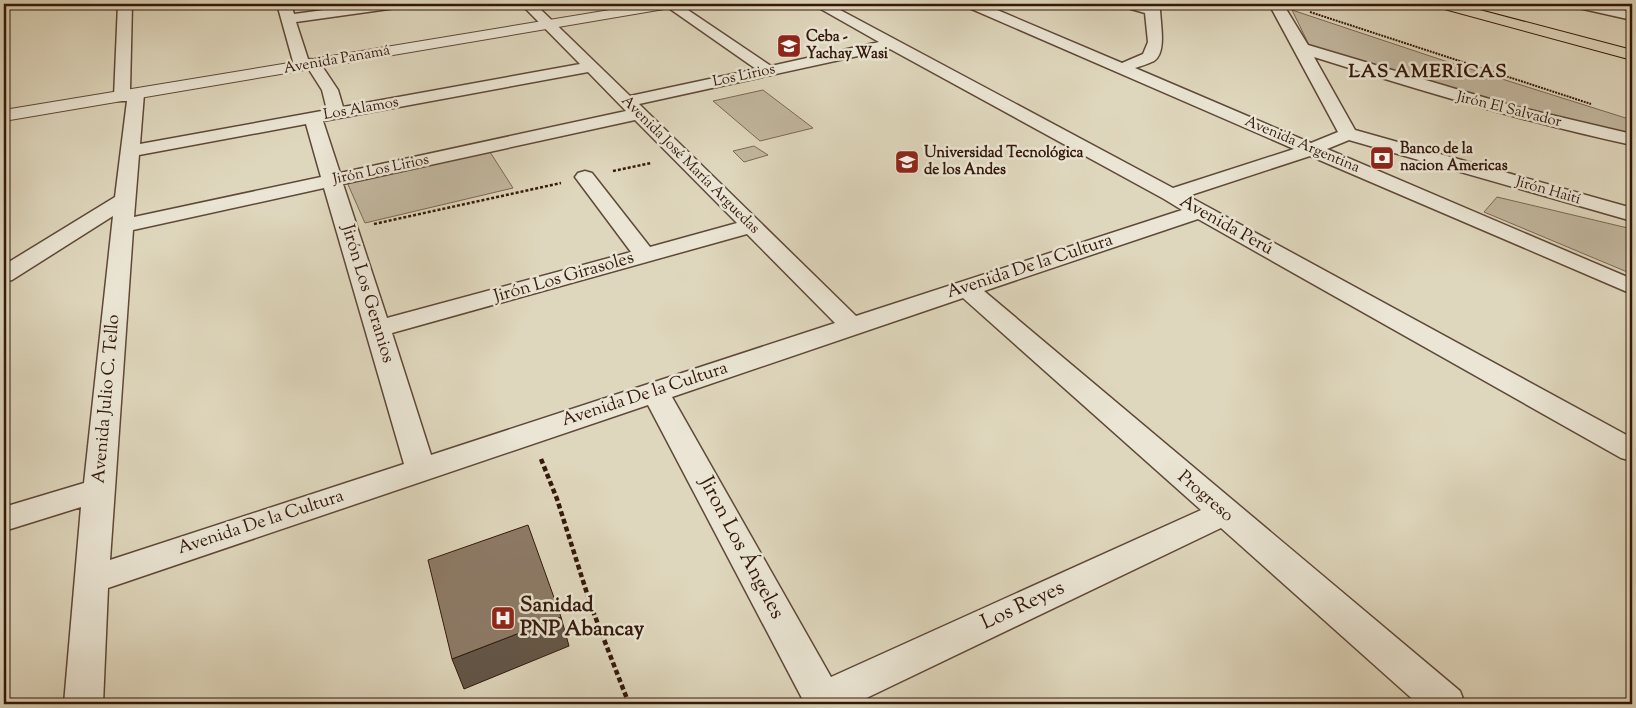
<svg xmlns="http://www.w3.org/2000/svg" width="1636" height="708" viewBox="0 0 1636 708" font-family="'Sorts Mill Goudy',serif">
	<rect width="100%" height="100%" fill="#dfd7bd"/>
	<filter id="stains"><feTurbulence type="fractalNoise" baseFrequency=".004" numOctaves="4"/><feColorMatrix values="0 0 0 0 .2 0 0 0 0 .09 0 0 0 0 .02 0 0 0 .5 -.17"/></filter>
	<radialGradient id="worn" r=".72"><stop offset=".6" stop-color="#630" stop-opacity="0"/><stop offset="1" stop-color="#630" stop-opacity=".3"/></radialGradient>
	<g fill="#c2b79f" stroke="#7b6854">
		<path d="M 1292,10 L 1445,61 L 1632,120 L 1632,134 L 1532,113 L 1310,47 Z"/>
		<path d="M 763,90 L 813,128 L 760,141 L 713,101 Z"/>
		<path d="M 754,146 L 768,155 L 744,162 L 733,151 Z"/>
		<path d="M 490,152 L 513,188 L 365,223 L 346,180 Z"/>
		<path d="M 1497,197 L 1632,229 L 1632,274 L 1484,212 Z"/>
	</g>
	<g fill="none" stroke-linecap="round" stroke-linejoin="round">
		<defs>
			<g id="minor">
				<path d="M 118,4 L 132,4 L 130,90 L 142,90 L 144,94 L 140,144 L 327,110 L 322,90 L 308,68 L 296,68 L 294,65 L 277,4 L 291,4 L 294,14 L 369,4 L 403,4 L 396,8 L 296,22 L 308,59 L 318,60 L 338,90 L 343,107 L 580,64 L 521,4 L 535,4 L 630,96 L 756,69 L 663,4 L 679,4 L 771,66 L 879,42 L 812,4 L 829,4 L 1173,188 L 1294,149 L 967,7 L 965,4 L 983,4 L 1122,63 L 1143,54 L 1148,42 L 1145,13 L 1124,7 L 1122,4 L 1160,4 C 1159,18 1168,52 1154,61 C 1148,64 1141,66 1135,68 L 1311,143 L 1338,132 L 1269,4 L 1283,4 L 1308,45 L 1513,106 L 1632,134 L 1632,145 C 1524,122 1419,90 1314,57 L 1355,130 L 1632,208 L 1632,221 L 1349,140 L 1327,149 L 1632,279 L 1632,294 L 1310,156 L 1188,196 L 1632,438 L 1632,461 L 1621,458 L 1198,219 L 984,291 L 1460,691 L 1465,704 L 1418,704 L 1221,528 L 854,704 L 805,704 L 648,405 L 108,588 L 103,704 L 64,704 L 81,507 L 4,531 L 4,507 L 84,483 L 113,216 L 12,280 L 4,282 L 4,265 L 115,197 L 127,101 L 116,101 L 114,97 ZM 890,49 L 1164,199 L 1182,210 L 856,316 L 639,104 ZM 588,72 L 626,111 L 340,173 L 323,121 ZM 635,120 L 737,223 L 650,247 L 592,173 L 585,171 L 578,173 L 575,177 L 631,252 L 387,318 L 343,184 ZM 306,124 L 321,177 L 134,217 L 139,155 ZM 324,188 L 404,464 L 110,560 L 133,230 ZM 747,234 L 835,323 L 431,455 L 392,333 ZM 963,298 L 1201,510 L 831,677 L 672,397 Z"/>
				<path d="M 1572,4 L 1596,4 L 1632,12 L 1632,20 L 1574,7 Z"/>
			</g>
			<path id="tertiary" d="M 646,4 L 677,4 L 670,8 L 4,121 L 4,110 Z"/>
			<path id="trunk" d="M 1435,4 L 1457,4 L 1632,50 L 1632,60 L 1437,7 Z"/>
		</defs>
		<use href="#minor" stroke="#5f4837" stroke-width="3"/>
		<use href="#tertiary" stroke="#5f4837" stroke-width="2"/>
		<use href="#trunk" stroke="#34180a" stroke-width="2"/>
		<path stroke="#34180a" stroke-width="2" stroke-dasharray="2 1" stroke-linecap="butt" d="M 1310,12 L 1591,104"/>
		<g stroke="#34180a" stroke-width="2.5" stroke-dasharray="3 2" stroke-linecap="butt">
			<path d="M 613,171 L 651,163"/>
			<path d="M 374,224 L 561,183"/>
		</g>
		<path stroke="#34180a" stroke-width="4.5" stroke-dasharray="5 3" stroke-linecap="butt" d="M 541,459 L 557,499 L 591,606 L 629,704"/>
		<use href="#minor" fill="#eae5d4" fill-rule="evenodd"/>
		<use href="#tertiary" fill="#eae5d4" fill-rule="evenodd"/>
		<use href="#trunk" fill="#dfd7bd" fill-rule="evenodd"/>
	</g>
	<path fill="#635648" stroke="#34180a" d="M 561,617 L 569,646 L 464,689 L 452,659 Z"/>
	<path fill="#8d7b67" stroke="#34180a" d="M 528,525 L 561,617 L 452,659 L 428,560 Z"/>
	<defs>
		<symbol id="school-square" viewBox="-11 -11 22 22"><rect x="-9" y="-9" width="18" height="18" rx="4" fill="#8f2418" stroke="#eae5d4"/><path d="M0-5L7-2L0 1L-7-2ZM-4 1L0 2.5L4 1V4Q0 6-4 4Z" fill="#fff"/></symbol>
		<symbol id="bank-square" viewBox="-11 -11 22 22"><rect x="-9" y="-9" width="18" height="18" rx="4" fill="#8f2418" stroke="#eae5d4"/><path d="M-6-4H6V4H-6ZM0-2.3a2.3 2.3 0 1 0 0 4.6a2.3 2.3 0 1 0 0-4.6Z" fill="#fff"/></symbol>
		<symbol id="university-square" viewBox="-11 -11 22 22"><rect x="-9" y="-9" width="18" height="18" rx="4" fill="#8f2418" stroke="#eae5d4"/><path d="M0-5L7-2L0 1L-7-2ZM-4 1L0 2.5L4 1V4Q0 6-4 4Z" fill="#fff"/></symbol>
		<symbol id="hospital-square" viewBox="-11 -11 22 22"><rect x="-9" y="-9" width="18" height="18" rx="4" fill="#8f2418" stroke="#eae5d4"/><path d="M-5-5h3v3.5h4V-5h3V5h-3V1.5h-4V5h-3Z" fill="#fff"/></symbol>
	</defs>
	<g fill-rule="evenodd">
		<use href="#school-square" x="775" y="32" width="28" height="28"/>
		<use href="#bank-square" x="1368" y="144" width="28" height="28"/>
		<use href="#university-square" x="893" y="148" width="28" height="28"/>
		<use href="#hospital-square" x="489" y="604" width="28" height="28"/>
	</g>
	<g text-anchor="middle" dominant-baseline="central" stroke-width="5" stroke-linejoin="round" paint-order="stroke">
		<g font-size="15" font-weight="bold" fill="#34180a" stroke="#eae5d4" text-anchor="start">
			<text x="806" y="37">Ceba -<tspan x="806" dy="17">Yachay Wasi</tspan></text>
			<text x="1400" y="149">Banco de la<tspan x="1400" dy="17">nacion Americas</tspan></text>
			<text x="924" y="153">Universidad Tecnológica<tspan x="924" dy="17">de los Andes</tspan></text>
		</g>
		<g font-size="15" fill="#34180a" stroke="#eae5d4">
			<text transform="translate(337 60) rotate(-10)">Avenida Panamá</text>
			<text transform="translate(744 76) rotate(-12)">Los Lirios</text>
			<text transform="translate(361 109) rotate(-10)">Los Alamos</text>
			<text transform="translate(1509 110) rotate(14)">Jirón El Salvador</text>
			<text transform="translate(1302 145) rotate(23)">Avenida Argentina</text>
			<text transform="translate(690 165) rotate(45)">Avenida José María Arguedas</text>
			<text transform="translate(381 170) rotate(-12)">Jirón Los Lirios</text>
			<text transform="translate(1548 191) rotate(16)">Jirón Haití</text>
		</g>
		<g font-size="18" fill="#34180a" stroke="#eae5d4">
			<text transform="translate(1226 226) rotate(29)">Avenida Perú</text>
			<text transform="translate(1030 267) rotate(-18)">Avenida De la Cultura</text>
			<text transform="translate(564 278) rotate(-16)">Jirón Los Girasoles</text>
			<text transform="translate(367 294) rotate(73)">Jirón Los Geranios</text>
			<text transform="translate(645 395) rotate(-18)">Avenida De la Cultura</text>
			<text transform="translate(107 399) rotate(-85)">Avenida Julio C. Tello</text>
			<text transform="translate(1205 497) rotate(41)">Progreso</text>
			<text transform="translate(261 523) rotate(-18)">Avenida De la Cultura</text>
		</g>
		<g font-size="19" font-weight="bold" letter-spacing="1" fill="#34180a" stroke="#eae5d4">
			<text x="1428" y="72">LAS AMERICAS</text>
		</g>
		<g font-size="21" fill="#34180a" stroke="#eae5d4">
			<text transform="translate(741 548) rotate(62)">Jiron Los Ángeles</text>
			<text transform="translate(1023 606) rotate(-25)">Los Reyes</text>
		</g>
		<g font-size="21" font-weight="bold" fill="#34180a" stroke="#eae5d4" text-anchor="start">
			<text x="520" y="606">Sanidad<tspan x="520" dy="24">PNP Abancay</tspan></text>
		</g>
	</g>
	<rect width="1636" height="708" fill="none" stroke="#dfd7bd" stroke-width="20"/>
	<rect x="5" y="5" width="1626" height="698" fill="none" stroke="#34180a" stroke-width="2.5"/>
	<rect x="10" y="10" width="1616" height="688" fill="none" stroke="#34180a"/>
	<rect width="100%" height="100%" filter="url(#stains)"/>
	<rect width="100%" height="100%" fill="url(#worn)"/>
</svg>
